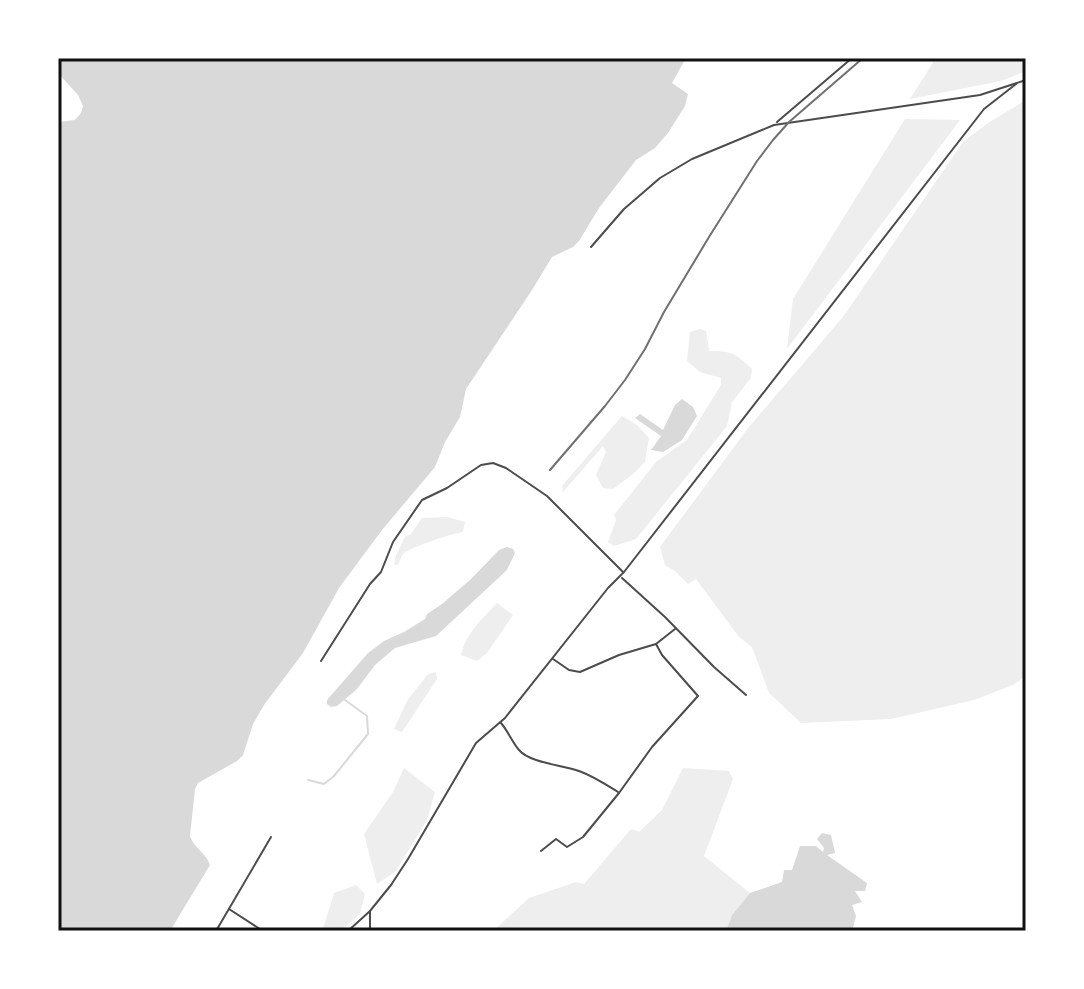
<svg xmlns="http://www.w3.org/2000/svg" width="1084" height="989" viewBox="0 0 1084 989" font-family="'Source Serif 4',serif">
	<rect width="100%" height="100%" fill="#fff"/>
	<g fill="#eee">
		<path d="M 936,58 L 1026,58 L 1026,71 L 1001,81 L 910,99 Z"/>
		<path d="M 1026,100 L 1026,676 L 1013,685 L 974,700 L 891,719 L 801,723 L 769,693 L 752,647 L 739,637 L 696,579 L 688,584 L 675,571 L 665,565 L 660,547 L 748,428 L 843,317 L 963,142 L 988,123 Z"/>
		<path d="M 905,119 L 960,120 L 787,349 L 793,299 Z"/>
		<path d="M 700,329 L 706,331 L 709,351 C 732,351 735,353 752,369 L 751,378 L 732,402 L 727,426 L 636,539 L 614,546 L 608,542 L 616,520 L 614,515 L 657,461 L 687,440 L 721,385 L 721,378 L 700,372 L 687,361 L 690,332 Z"/>
		<path d="M 622,416 L 637,425 L 649,438 L 645,462 L 633,474 L 613,489 L 603,488 L 596,475 L 606,452 L 603,446 L 563,492 L 562,486 Z"/>
		<path d="M 447,517 L 465,522 L 463,532 C 454,533 411,547 404,553 C 401,556 400,561 398,565 L 394,565 L 396,555 L 405,537 L 411,534 L 422,518 Z"/>
		<path d="M 497,603 L 513,615 L 487,653 L 477,661 L 461,655 C 466,633 483,618 497,603 Z"/>
		<path d="M 436,672 L 437,679 L 402,732 L 394,729 L 407,701 L 428,674 Z"/>
		<path d="M 404,768 L 435,792 L 427,820 L 396,871 L 377,884 L 364,834 L 393,792 Z"/>
		<path d="M 683,768 L 729,771 L 733,779 L 704,856 L 750,893 L 732,915 L 726,931 L 493,931 L 529,898 L 576,882 L 584,884 L 631,829 L 639,832 L 662,810 Z"/>
		<path d="M 356,885 L 365,894 L 360,914 L 340,931 L 325,931 L 323,929 L 334,893 Z"/>
	</g>
	<g fill="#d9d9d9">
		<path d="M 58,58 L 686,58 L 672,83 L 688,94 L 685,106 L 668,133 L 655,148 L 636,160 L 599,208 L 579,241 L 573,247 L 552,257 L 532,290 L 466,389 L 460,417 L 445,442 L 435,467 L 382,530 L 339,588 L 303,653 L 264,705 L 253,724 L 243,755 L 237,761 L 198,783 L 195,789 L 190,836 C 194,848 206,853 210,865 L 170,931 L 58,931 L 58,122 L 75,120 L 81,113 L 83,106 L 78,95 L 58,73 Z"/>
		<path d="M 682,399 L 693,407 L 697,416 L 682,440 L 663,452 L 651,450 L 661,436 L 635,418 L 640,414 L 663,430 L 675,405 Z"/>
		<path d="M 507,547 L 513,549 L 515,553 L 507,570 L 436,636 L 395,648 L 375,665 L 357,689 L 337,706 L 331,707 L 327,704 L 327,700 L 368,653 L 384,641 L 404,632 L 425,619 L 427,614 L 442,604 L 471,579 L 499,550 Z"/>
		<path d="M 822,833 L 831,835 L 835,853 L 827,855 L 867,883 L 865,891 L 855,891 L 862,902 L 852,905 L 856,916 L 852,931 L 766,930 L 726,931 L 732,915 L 750,893 L 782,882 L 784,870 L 792,870 L 800,846 L 816,846 L 823,852 L 824,848 L 817,839 Z"/>
	</g>
	<g fill="none" stroke-linecap="round" stroke-linejoin="round">
		<path stroke="#d9d9d9" stroke-width="2" d="M 308,780 L 324,784 L 334,776 L 368,734 L 367,716 L 345,700"/>
		<g stroke="#4c4c4c" stroke-width="2">
			<path d="M 777,122 L 852,58"/>
			<path d="M 591,247 L 624,209 L 660,178 L 692,159 L 774,125 L 980,95 L 1026,80"/>
			<path d="M 622,578 L 665,617 L 714,667 L 746,695"/>
			<path d="M 553,659 L 569,670 L 580,672 L 619,655 L 656,644 L 675,629"/>
			<path d="M 321,661 L 370,584 L 381,572 L 393,542 L 422,500 L 447,488 L 481,465 L 493,463 L 506,468 L 547,496 L 623,572"/>
			<path d="M 501,723 C 508,731 512,742 519,750 C 530,763 562,765 579,771 C 593,776 605,784 618,792"/>
			<path d="M 541,851 L 556,839 L 567,847 L 583,837 L 619,793 L 652,747 L 698,696 L 662,655 L 656,644"/>
			<path d="M 229,909 L 263,931"/>
			<path d="M 216,931 L 271,837"/>
			<path d="M 348,931 L 370,911"/>
			<path d="M 370,931 L 370,911 L 391,885 L 408,859 L 476,743 L 505,718 L 608,588 L 624,572 L 984,109 L 1016,84"/>
		</g>
		<path stroke="#707070" stroke-width="2" d="M 550,470 L 605,406 L 625,380 L 645,349 L 664,312 L 709,237 L 757,161 L 773,140 L 789,122 L 863,58"/>
	</g>
	<rect width="1084" height="989" fill="none" stroke="#ffffff" stroke-width="120"/>
	<rect x="60" y="60" width="964" height="869" fill="none" stroke="#111" stroke-width="3"/>
</svg>
